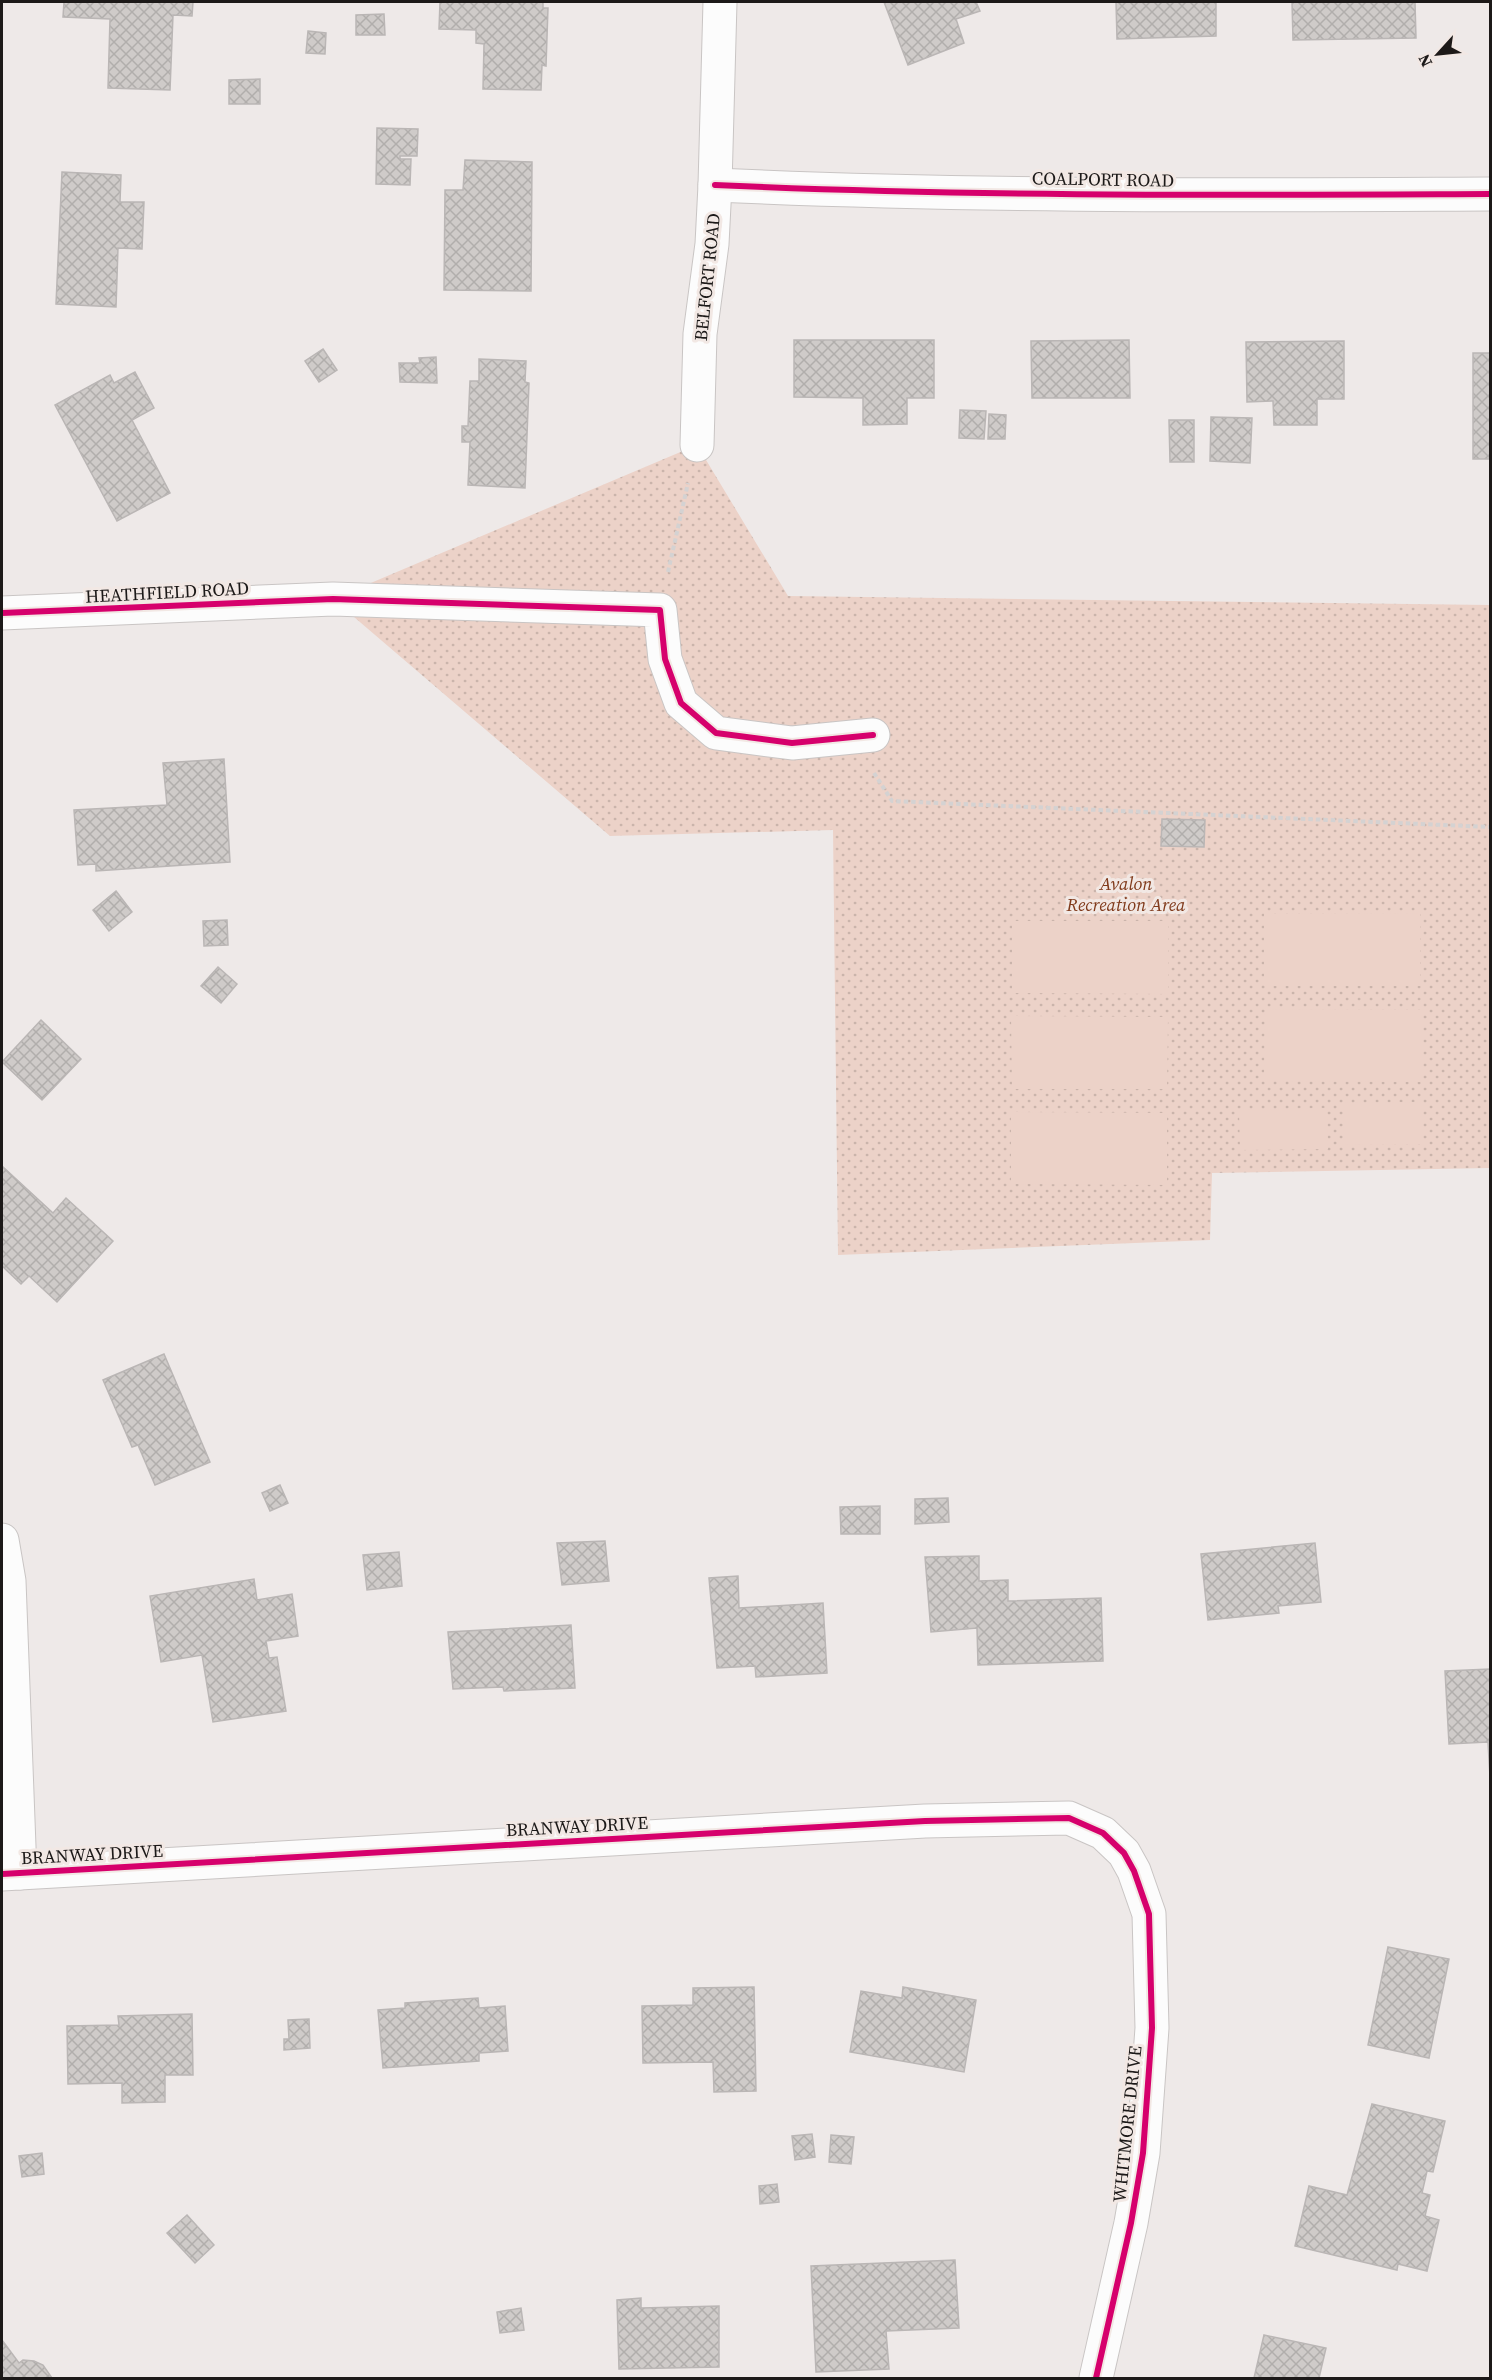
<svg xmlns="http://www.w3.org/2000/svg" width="1492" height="2380" viewBox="0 0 1492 2380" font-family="'Source Serif 4',serif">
	<defs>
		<pattern id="park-dots" width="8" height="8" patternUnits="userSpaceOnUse" patternTransform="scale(1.5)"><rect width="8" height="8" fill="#ecd2c8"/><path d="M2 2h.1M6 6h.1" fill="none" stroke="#cab4ab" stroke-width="1.8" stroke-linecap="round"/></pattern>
		<pattern id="building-cross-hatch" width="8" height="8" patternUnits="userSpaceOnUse" patternTransform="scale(1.5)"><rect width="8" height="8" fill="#cfcbc9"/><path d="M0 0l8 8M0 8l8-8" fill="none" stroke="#b1aeac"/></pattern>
	</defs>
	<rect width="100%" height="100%" fill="#eee9e8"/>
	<path fill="url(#park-dots)" d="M 697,445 L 788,596 L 1490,605 L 1490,1168 L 1212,1173 L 1210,1240 L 838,1255 L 833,830 L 610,836 L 333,599 Z"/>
	<g fill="#ecd2c8">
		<path d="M 1420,913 L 1420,986 L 1264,986 L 1264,914 Z"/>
		<path d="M 1012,921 L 1168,921 L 1168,994 L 1012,993 Z"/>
		<path d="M 1265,1009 L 1421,1010 L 1421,1082 L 1264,1081 Z"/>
		<path d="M 1011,1016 L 1168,1017 L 1167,1089 L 1012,1089 Z"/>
		<path d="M 1421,1102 L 1421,1144 L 1344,1145 L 1344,1103 Z"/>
		<path d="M 1327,1108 L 1328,1149 L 1240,1150 L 1239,1110 Z"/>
		<path d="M 1011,1112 L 1167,1113 L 1167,1185 L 1011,1184 Z"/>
	</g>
	<g fill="url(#building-cross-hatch)" stroke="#bab6b5" stroke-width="1.5">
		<path d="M 64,2 L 193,2 L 192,16 L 173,15 L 170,90 L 108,88 L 110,19 L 63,17 Z"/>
		<path d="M 440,2 L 543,2 L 543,8 L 548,8 L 546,66 L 542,65 L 541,90 L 483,89 L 484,44 L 476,43 L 476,30 L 439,29 Z"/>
		<path d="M 884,2 L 976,2 L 980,11 L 956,19 L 964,43 L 908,65 Z"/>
		<path d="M 1116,2 L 1216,2 L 1216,36 L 1117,39 Z"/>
		<path d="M 1292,2 L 1415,2 L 1416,38 L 1293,40 Z"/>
		<path d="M 384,14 L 385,35 L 356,35 L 356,15 Z"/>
		<path d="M 308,31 L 326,33 L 325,54 L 306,53 Z"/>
		<path d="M 260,79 L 260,104 L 229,104 L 229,80 Z"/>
		<path d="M 377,128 L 418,129 L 417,156 L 400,156 L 400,159 L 411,159 L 410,185 L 376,184 Z"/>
		<path d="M 465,160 L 532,162 L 531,291 L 444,290 L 445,190 L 463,190 Z"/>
		<path d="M 62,172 L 121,175 L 120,202 L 144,202 L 142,249 L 118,248 L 116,307 L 56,304 Z"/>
		<path d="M 794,340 L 934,340 L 934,398 L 907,398 L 907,424 L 863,425 L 863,398 L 794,397 Z"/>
		<path d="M 1129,340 L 1130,398 L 1032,398 L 1031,341 Z"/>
		<path d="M 1344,341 L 1344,399 L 1317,399 L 1317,425 L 1274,425 L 1273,401 L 1247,402 L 1246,342 Z"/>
		<path d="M 323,349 L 337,370 L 319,382 L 305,361 Z"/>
		<rect x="1473" y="353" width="17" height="106"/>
		<path d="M 436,357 L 437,383 L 400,382 L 399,363 L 420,363 L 419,358 Z"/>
		<path d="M 479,359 L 526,361 L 525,382 L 529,383 L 525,488 L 468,485 L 470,442 L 462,442 L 462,426 L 468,426 L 470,381 L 479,381 Z"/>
		<path d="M 135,372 L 154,408 L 132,420 L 170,493 L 117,521 L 55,405 L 110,375 L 114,383 Z"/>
		<path d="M 960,410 L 986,411 L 984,439 L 959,438 Z"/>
		<path d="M 989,414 L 1006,415 L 1005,439 L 988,439 Z"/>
		<path d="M 1211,417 L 1252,418 L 1250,463 L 1210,461 Z"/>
		<path d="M 1169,420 L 1194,420 L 1194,462 L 1170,462 Z"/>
		<path d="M 224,759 L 230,862 L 96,871 L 96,864 L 78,865 L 74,810 L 167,805 L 163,763 Z"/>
		<path d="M 1162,819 L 1205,820 L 1204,847 L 1161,846 Z"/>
		<path d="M 116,891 L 132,912 L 109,931 L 93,910 Z"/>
		<path d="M 227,920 L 228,945 L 204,946 L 203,921 Z"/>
		<path d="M 218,967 L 237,984 L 221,1003 L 201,986 Z"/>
		<path d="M 41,1020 L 81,1059 L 42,1100 L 2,1062 Z"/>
		<path d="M 2,1166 L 53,1213 L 66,1198 L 113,1241 L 57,1302 L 29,1276 L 21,1284 L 2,1266 Z"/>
		<path d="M 164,1354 L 210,1462 L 155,1485 L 138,1445 L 132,1447 L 103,1380 Z"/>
		<path d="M 280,1485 L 288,1503 L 270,1511 L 262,1493 Z"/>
		<path d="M 948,1498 L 949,1522 L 915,1524 L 915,1499 Z"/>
		<path d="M 880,1506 L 880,1534 L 841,1534 L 840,1507 Z"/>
		<path d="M 605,1541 L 609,1581 L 562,1585 L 557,1543 Z"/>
		<path d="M 1315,1543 L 1321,1602 L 1278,1606 L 1279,1613 L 1208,1620 L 1201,1554 Z"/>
		<path d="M 399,1552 L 402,1586 L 367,1590 L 363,1555 Z"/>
		<path d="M 979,1556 L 979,1581 L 1008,1580 L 1008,1601 L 1101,1598 L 1103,1661 L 978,1665 L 977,1628 L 931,1632 L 925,1557 Z"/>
		<path d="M 738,1576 L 739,1608 L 823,1603 L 827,1673 L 756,1677 L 755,1666 L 717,1668 L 709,1578 Z"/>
		<path d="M 254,1579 L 257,1600 L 292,1594 L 298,1636 L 266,1641 L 269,1658 L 277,1657 L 286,1711 L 213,1722 L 202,1655 L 161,1662 L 150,1596 Z"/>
		<path d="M 571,1625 L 575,1688 L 504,1691 L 503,1687 L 453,1689 L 448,1632 Z"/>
		<path d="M 1490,1669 L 1490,1777 L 1488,1742 L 1449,1744 L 1445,1671 Z"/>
		<path d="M 1388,1947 L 1449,1959 L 1429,2058 L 1368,2045 Z"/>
		<path d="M 754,1987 L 756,2091 L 714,2092 L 713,2062 L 643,2063 L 642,2006 L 693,2005 L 693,1988 Z"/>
		<path d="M 903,1987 L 976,2000 L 964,2072 L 850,2052 L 861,1991 L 902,1998 Z"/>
		<path d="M 478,1998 L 479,2008 L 505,2006 L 508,2051 L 479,2053 L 479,2061 L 383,2068 L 378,2010 L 405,2008 L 405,2003 Z"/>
		<path d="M 192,2014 L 193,2075 L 165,2075 L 165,2102 L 122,2103 L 122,2083 L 68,2084 L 67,2026 L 119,2025 L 118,2016 Z"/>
		<path d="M 309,2019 L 310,2048 L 284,2050 L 284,2039 L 289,2039 L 288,2020 Z"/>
		<path d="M 1372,2104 L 1445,2121 L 1433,2172 L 1427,2171 L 1422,2193 L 1430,2195 L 1425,2216 L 1439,2220 L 1427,2271 L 1398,2264 L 1397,2270 L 1295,2246 L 1309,2186 L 1347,2195 Z"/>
		<path d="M 812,2134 L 815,2157 L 795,2160 L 792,2136 Z"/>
		<path d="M 831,2135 L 854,2137 L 851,2164 L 829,2162 Z"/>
		<path d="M 42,2153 L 44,2174 L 22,2177 L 19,2156 Z"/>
		<path d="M 777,2184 L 779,2202 L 760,2204 L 759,2186 Z"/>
		<path d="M 187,2215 L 214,2245 L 195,2263 L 167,2233 Z"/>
		<path d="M 955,2260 L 959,2328 L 886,2331 L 889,2369 L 816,2372 L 811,2266 Z"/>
		<path d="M 641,2298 L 641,2308 L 719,2306 L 719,2367 L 619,2369 L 617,2300 Z"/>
		<path d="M 521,2308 L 524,2330 L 500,2333 L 497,2312 Z"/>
		<path d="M 1264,2335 L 1326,2348 L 1319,2378 L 1254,2378 Z"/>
		<path d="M 2,2340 L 19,2363 L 23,2360 L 34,2361 L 43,2365 L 52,2378 L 2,2378 Z"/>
	</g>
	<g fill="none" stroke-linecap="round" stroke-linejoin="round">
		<defs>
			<g id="street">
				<path d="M 715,185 C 973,197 1232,195 1490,194"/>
				<path d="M 697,445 L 700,334 L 712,244 L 715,185 L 720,2"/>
				<path d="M 2,613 L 333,599 L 660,610 L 665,659 L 681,703 L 716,733 L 792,743 L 873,735"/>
				<path d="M 2,1540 L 9,1581 L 20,1873"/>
				<path d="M 2,1874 L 925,1821 L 1069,1818 L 1103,1833 L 1124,1853 L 1134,1871 L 1149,1914 L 1152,2028 L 1143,2153 L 1131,2223 L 1096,2378"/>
			</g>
		</defs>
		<use href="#street" stroke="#c9c5c4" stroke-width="35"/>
		<g stroke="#d4d2d2" stroke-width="4" stroke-dasharray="4.5 3" stroke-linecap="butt">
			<path d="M 668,572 L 688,483"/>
			<path d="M 874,773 L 892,801 L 1490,827"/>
		</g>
		<use href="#street" stroke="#fcfcfc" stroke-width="33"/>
		<defs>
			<g id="cycleway">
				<path d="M 715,185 C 973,197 1232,195 1490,194"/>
				<path d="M 2,613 L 333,599 L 660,610 L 665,659 L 681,703 L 716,733 L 792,743 L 873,735"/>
				<path d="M 2,1874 L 925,1821 L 1069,1818 L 1103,1833 L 1124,1853 L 1134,1871 L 1149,1914 L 1152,2028 L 1143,2153 L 1131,2223 L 1096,2378"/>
			</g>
		</defs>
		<use href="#cycleway" stroke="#f2e8e4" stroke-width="10"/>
		<use href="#cycleway" stroke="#d6006c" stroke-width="6"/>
	</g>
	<g text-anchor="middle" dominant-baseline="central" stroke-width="6" stroke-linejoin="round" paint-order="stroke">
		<g font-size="18" fill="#1c1918" stroke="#f2e8e4">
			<text transform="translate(1103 179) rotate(1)">COALPORT ROAD</text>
			<text transform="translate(707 277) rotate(-84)">BELFORT ROAD</text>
			<text transform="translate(167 592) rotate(-3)">HEATHFIELD ROAD</text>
			<text transform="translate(577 1826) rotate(-3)">BRANWAY DRIVE</text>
			<text transform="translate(92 1854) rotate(-3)">BRANWAY DRIVE</text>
			<text transform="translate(1127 2124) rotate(-84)">WHITMORE DRIVE</text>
		</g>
		<g font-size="18" font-style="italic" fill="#803a1b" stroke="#f2e8e4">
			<text x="1126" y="883">Avalon<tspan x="1126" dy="21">Recreation Area</tspan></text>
		</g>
	</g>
	<rect width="1492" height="2380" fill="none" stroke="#1c1918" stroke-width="6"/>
	<g transform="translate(1438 54) rotate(243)" stroke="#f2e8e4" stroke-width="4.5" paint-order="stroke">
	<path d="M0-4.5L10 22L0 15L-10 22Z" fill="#1c1918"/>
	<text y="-9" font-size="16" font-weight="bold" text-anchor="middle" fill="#1c1918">N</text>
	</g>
</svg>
